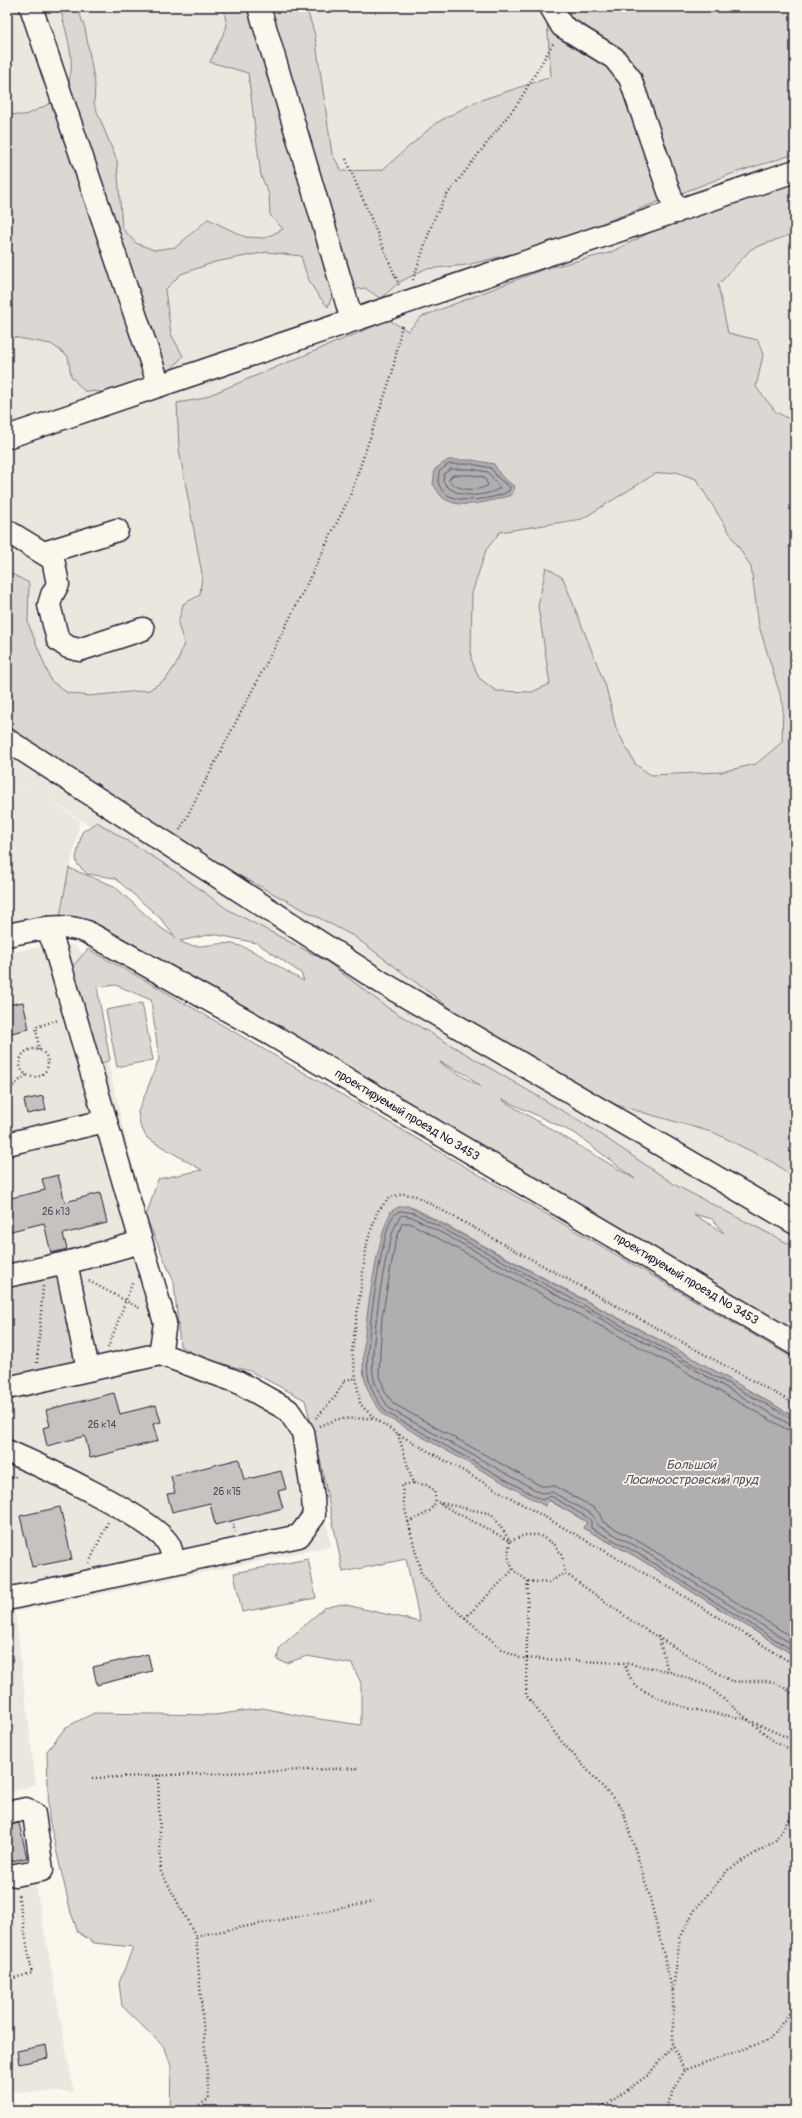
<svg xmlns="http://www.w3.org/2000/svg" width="802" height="2118" viewBox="0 0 802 2118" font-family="Pangolin,sans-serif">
	<rect width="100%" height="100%" fill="#fbf7ec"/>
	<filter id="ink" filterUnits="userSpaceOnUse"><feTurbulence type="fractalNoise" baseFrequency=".025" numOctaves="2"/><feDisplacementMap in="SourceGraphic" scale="8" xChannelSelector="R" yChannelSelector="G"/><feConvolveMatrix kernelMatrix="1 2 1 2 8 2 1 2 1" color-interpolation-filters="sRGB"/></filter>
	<g filter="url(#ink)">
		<g fill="#ebe7df">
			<path d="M 7,7 L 795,7 L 795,1263 L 301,961 L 42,795 L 80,821 L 60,916 L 7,928 L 7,783 L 35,793 L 7,782 Z"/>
			<path d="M 54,944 L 72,945 L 82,952 L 175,1348 L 303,1406 L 331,1546 L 15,1612 L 36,1784 L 7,1793 L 7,953 Z"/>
			<path d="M 23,1815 L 74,2092 L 7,2092 L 7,1818 Z"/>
		</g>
		<g fill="#dbd8d3" stroke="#7e7d87" fill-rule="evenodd">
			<path d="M 60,7 L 77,7 L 85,28 L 95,85 L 94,104 L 117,161 L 122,228 L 136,243 L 154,250 L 176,247 L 208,219 L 245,237 L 265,238 L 283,229 L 270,215 L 269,194 L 261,176 L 248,73 L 210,62 L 227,26 L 223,7 L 306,7 L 315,35 L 332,154 L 342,171 L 382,170 L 436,123 L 475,102 L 551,77 L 546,7 L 795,7 L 795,154 L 731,174 L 543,246 L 467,265 L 425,269 L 398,283 L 381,299 L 365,288 L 333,293 L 328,307 C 312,289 307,279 301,256 L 267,252 L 215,262 L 181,274 L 165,290 L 171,334 L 183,356 L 169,372 L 104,392 L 84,391 L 71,376 L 68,356 L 51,344 L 7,336 L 7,113 C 27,118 27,114 45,106 C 87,86 68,43 60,7 Z"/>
			<path d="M 795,180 L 795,233 L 751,249 L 718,285 L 728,333 L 758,340 L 763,355 L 756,387 L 776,412 L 795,422 L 795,1178 L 774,1163 L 715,1133 L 617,1105 L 501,1046 L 355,937 L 156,831 L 13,731 L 7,723 L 7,576 L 12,574 L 29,583 L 28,623 L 51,681 L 68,693 L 89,696 L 149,690 L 166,679 L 178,661 L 184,643 L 178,624 L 183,604 L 200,595 L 202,574 L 179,449 L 177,403 L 200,399 L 389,320 L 408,331 L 421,317 L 544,269 L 609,253 L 677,219 ZM 676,472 L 696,479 L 751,567 L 759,626 L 783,704 L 782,742 L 756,764 L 721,772 L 651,775 L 635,764 L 616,728 L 606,687 L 563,578 L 546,567 L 538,606 L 550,684 L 532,692 L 496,691 L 479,678 L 471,659 L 472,593 L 486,550 L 500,532 L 582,519 L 655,474 Z"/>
			<path d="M 97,822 L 171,868 L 227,909 L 326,961 L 388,1008 L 585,1124 L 677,1186 L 795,1247 L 795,1335 L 60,916 L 69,868 L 114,886 L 157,925 L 176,938 L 159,917 L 115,878 L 87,874 L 77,864 L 76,858 L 82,832 ZM 213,934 L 257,943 L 301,973 L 304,981 C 283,971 255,948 233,944 C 215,941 196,952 180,941 ZM 440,1062 L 467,1075 L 481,1087 L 440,1063 ZM 502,1099 L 576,1134 L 635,1179 L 502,1100 ZM 693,1214 L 712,1219 L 724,1233 Z"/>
			<path d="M 88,949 L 157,987 L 795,1359 L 795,1417 L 689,1356 L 416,1209 C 405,1205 400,1206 390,1212 L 545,1506 L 548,1500 L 587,1522 L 583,1528 L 635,1556 L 795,1656 L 795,2111 L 170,2111 L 171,2066 L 165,2048 L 122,2006 L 119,1983 L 133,1947 L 94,1943 L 78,1932 L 71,1913 L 49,1819 L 47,1751 L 66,1727 L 94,1713 L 215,1715 L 263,1708 L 305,1717 L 361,1725 L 361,1683 L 352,1664 L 307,1656 L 287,1663 L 277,1660 L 280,1647 L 324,1608 L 342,1604 L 420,1622 L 406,1559 L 343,1572 L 320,1459 L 305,1400 L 250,1371 L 204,1359 L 180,1346 L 174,1282 L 146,1217 L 158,1179 L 202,1170 L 147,1138 L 140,1125 L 138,1112 L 159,1059 L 151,1000 L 116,985 L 97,987 L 110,1060 L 93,1067 L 66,974 Z"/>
			<path d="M 142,1003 L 153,1060 L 117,1067 L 106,1010 Z"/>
			<path d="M 61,1269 L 81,1365 L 7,1382 L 7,1281 Z"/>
			<path d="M 308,1559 L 316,1598 L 242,1612 L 234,1573 Z"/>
		</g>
		<g fill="#b1aeb0" stroke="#787681">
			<path d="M 448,460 L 472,460 L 494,464 L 501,476 L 515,487 L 512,495 C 493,500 460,512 442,497 C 439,494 436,488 433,484 L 435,469 Z"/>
			<path d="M 408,1206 L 689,1356 L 795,1417 L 795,1656 L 635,1556 L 583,1528 L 587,1522 L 549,1500 L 545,1506 L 385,1416 C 373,1402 368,1394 364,1376 C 359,1351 377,1236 390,1214 C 394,1207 401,1206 408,1206 Z"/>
		</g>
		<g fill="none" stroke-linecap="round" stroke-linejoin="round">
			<g stroke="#5b5a6a" stroke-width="1">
				<path d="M 449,464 L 472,464 L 491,468 L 498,478 L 510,487 L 509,491 C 496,499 458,505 445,493 C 442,491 439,486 438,482 L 439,472 Z"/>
				<path d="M 451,469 L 471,469 L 488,472 L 500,488 C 484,498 454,499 443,481 L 444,474 Z"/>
				<path d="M 453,475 L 471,475 L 484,477 L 488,485 C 478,492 456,491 449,480 Z"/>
				<path d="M 795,1420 L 414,1213 L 401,1211 C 398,1212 395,1213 393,1216 C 381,1233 364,1353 368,1375 C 371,1391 377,1401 387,1413 L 542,1500 L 551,1496 L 588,1518 L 591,1521 L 591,1528 L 637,1553 L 795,1652"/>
				<path d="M 795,1425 L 789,1424 L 685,1364 L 412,1217 L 402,1215 C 386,1225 370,1351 373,1374 C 375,1388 382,1398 390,1409 L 541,1493 L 552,1492 L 591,1514 L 595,1518 L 597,1525 L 639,1548 L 795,1646"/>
				<path d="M 795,1431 L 786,1429 L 682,1370 L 410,1223 L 402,1223 L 395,1244 L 382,1317 L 379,1372 L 385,1392 L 394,1404 L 541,1486 L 555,1486 L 594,1508 L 599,1513 L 603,1522 L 643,1544 L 795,1639"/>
			</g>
		</g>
		<g fill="#c6c2c0" stroke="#22223b">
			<path d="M 23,1002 L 29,1029 L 7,1034 L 7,1005 Z"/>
			<path d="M 43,1096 L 46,1110 L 27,1114 L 24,1100 Z"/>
			<path d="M 58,1175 L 65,1202 L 100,1193 L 107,1223 L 63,1234 L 67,1249 L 51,1253 L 44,1223 L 7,1232 L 7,1199 L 45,1190 L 42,1179 Z"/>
			<path d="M 114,1393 L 120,1414 L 156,1405 L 161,1422 L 153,1424 L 158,1441 L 90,1458 L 85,1436 L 47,1446 L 43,1428 L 50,1426 L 46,1410 Z"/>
			<path d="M 239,1459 L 244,1480 L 281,1471 L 286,1489 L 278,1491 L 283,1508 L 215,1525 L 210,1503 L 172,1512 L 167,1494 L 175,1493 L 171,1476 Z"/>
			<path d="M 60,1507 L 72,1559 L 32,1567 L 20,1516 Z"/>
			<path d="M 148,1654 L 152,1671 L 97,1685 L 93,1667 Z"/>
			<path d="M 19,1823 L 27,1858 L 7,1862 L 7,1826 Z"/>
			<path d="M 46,2045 L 48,2058 L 19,2064 L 17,2051 Z"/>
		</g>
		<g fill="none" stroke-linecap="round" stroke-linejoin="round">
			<defs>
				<g id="minor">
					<path d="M 31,7 L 159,385"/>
					<path d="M 259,7 L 352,320"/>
					<path d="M 551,7 L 562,26 L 614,58 L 630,78 L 676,212"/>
					<path d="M 7,437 L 795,171"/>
					<path d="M 7,531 L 53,559 L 58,584 L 52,595 L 49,605 L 58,640 L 68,647 L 79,650 L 143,629"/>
					<path d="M 44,553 L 117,530"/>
					<path d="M 7,740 L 381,982 L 795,1223"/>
					<path d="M 47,928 L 54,944 L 165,1323 L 160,1354"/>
					<path d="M 7,935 C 33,930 61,922 87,932 L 272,1035 L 795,1344"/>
					<path d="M 7,1144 L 105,1121"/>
					<path d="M 7,1276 L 66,1263"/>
					<path d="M 88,1369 L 66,1263 L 141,1242"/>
					<path d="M 7,1388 L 160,1354 L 238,1382 L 288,1410 L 303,1432 L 313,1497 L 314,1516 L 299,1536 L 7,1599"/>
					<path d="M 7,1451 C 37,1464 158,1520 169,1545 C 172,1550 172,1557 173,1563"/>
					<path d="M 7,1813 L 26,1809 L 34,1814 L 42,1870 L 15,1875"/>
				</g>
			</defs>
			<use href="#minor" stroke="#22223b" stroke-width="25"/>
			<g stroke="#22223b" stroke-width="2.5" stroke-dasharray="1 3" stroke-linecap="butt">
				<path d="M 346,159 L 399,285"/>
				<path d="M 413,280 L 433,221 L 446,196 L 518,103 L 554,42"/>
				<path d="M 180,830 L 294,610 L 350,496 L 392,374 L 402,324"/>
				<circle cx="34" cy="1063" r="14"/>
				<path d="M 39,1050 L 36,1027 L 58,1020"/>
				<path d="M 7,1091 L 26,1075"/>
				<path d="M 89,1281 L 141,1309"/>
				<path d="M 108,1348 L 133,1281"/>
				<path d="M 37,1363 L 43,1286"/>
				<path d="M 795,1404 L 416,1196 L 404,1194 L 390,1197 L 377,1212 L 367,1243 L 352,1351 L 360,1404 L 374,1418 L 398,1434 L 672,1589 L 795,1665"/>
				<path d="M 316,1418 L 335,1397 L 345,1380 L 356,1378"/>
				<path d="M 320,1426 L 338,1419 L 374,1418"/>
				<path d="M 398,1434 L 413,1483 L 426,1485 L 434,1490 L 436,1502 L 492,1514 L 510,1541 L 525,1535 L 539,1535 L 555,1545 L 562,1555 L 565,1573 L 636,1624 L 731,1681 C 760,1684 769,1673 795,1696"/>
				<path d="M 7,1479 L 18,1476"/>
				<path d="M 413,1483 L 402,1485 L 404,1505 L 421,1573 L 443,1599 L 502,1649 L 520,1658 L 624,1663 L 668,1671 L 708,1686 L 776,1743 L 795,1751"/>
				<path d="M 440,1504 L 510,1541 L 508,1556 L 513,1570 L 528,1581 L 548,1583 L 565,1573"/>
				<path d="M 232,1520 L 235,1532"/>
				<path d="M 408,1522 L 429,1512 L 436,1502"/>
				<path d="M 89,1563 L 108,1522"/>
				<path d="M 528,1581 L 526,1695 L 561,1741 L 622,1808 L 649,1894 L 673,1993 L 673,2045 L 684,2070"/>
				<path d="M 465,1618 L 513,1570"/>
				<path d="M 658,1636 L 668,1671"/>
				<path d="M 624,1663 C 627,1671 631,1681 637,1687 C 641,1690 647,1692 651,1694 C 682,1711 715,1712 749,1720"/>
				<path d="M 753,1722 L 795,1741"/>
				<path d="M 158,1775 L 161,1872 L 196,1936 L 209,2099 L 190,2111"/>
				<path d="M 92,1778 L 357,1768"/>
				<path d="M 196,1936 L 373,1902"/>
				<path d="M 7,1980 L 32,1973 L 18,1894"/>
				<path d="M 673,1990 L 680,1938 L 694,1911 L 728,1870 L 775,1841 L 795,1811"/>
				<path d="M 598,2111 L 648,2075 L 673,2045"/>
				<path d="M 664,2111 L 684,2070 L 769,2040 L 795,2006"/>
			</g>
			<use href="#minor" stroke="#fbf7ec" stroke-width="22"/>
		</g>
	</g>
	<g text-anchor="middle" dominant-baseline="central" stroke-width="3.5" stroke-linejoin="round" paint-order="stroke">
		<g font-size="10" fill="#4b4a5c">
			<text x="56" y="1212">26 к13</text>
			<text x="102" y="1425">26 к14</text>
			<text x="227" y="1492">26 к15</text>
		</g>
		<g font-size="12" fill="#22223b" stroke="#fbf7ec">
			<text transform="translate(407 1115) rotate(31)">проектируемый проезд № 3453</text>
			<text transform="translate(686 1279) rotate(31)">проектируемый проезд № 3453</text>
		</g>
		<g font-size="13" font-style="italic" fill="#545364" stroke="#fbf7ec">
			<text x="691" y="1465">Большой<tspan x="691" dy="15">Лосиноостровский пруд</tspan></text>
		</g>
	</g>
	<rect width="802" height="2118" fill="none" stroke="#fbf7ec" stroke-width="24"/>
	<rect x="12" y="12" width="778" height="2094" fill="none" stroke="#22223b" stroke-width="1.5" filter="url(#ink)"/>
</svg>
